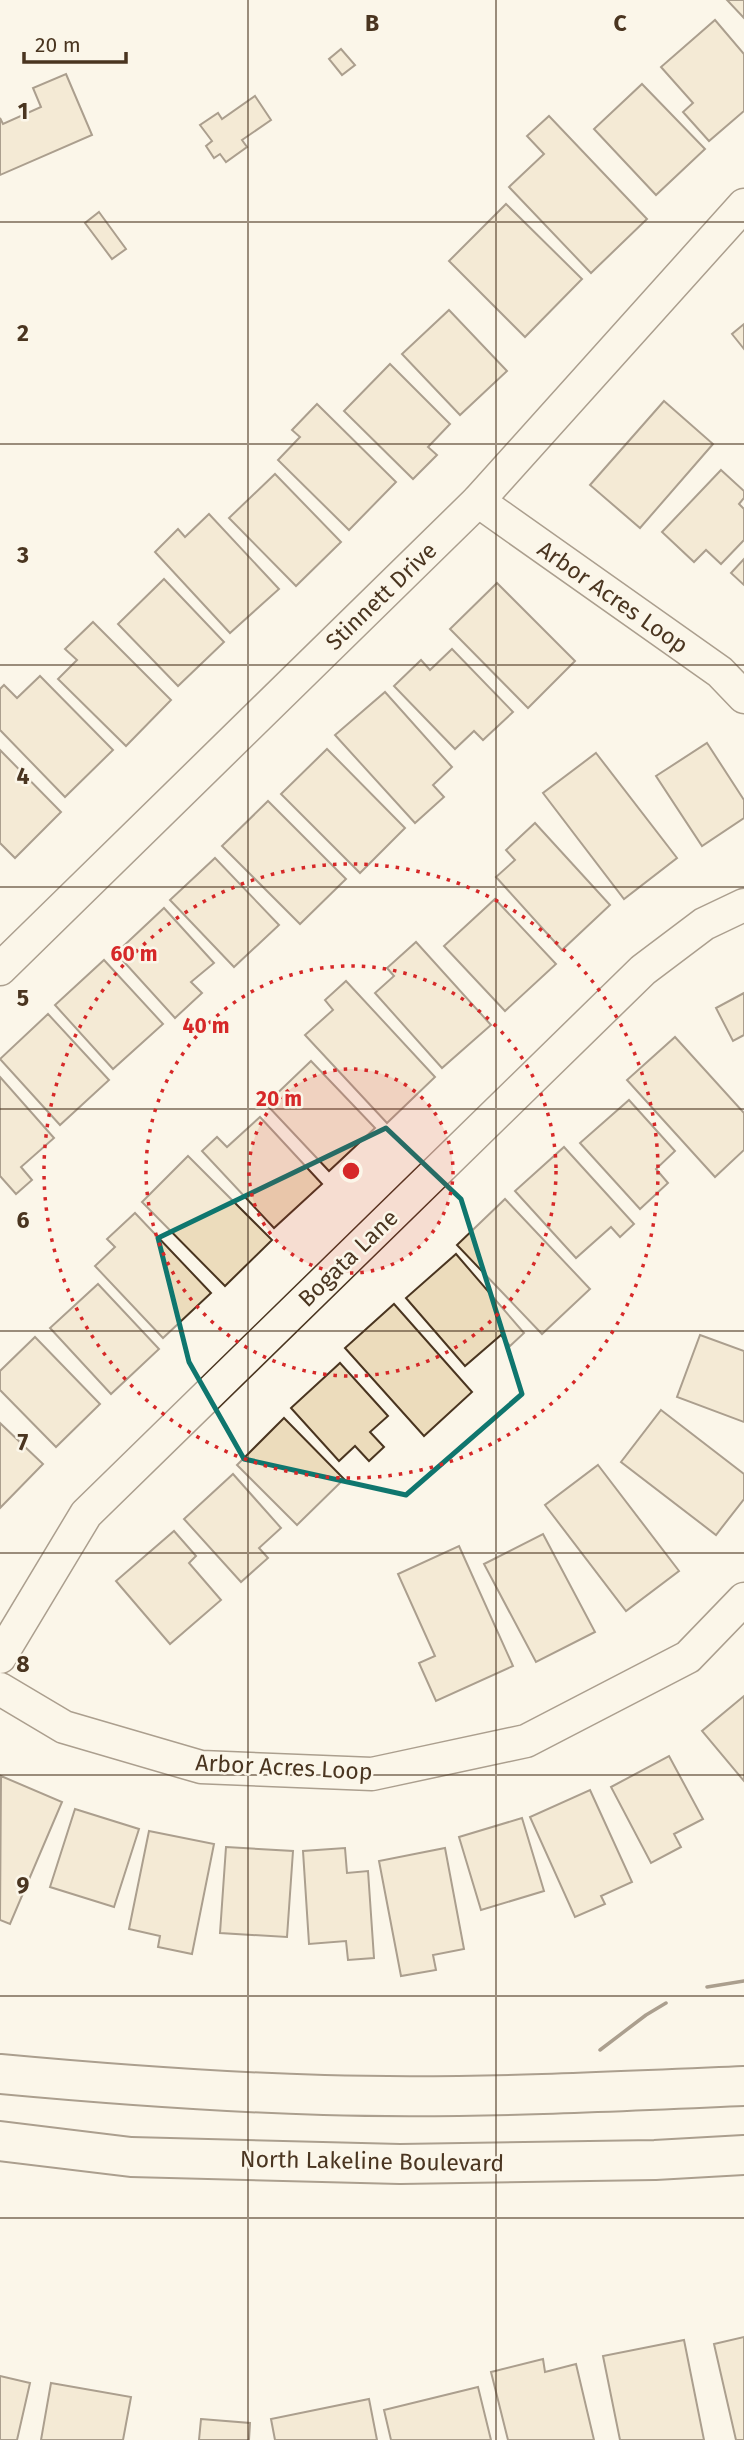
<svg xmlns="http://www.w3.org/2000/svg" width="744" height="2440" viewBox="0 0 744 2440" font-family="'Fira Sans',sans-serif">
	<rect width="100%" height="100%" fill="#fbf6e9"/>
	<g fill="#ecdcbc" stroke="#4a3520" stroke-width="2">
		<path d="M 727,0 L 744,0 L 744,18 Z"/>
		<path d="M 715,20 L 744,54 L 744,111 L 709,141 L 683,112 L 693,103 L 661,67 Z"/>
		<path d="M 341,49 L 355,65 L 342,75 L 329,59 Z"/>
		<path d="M 66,74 L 92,135 L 0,175 L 0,118 L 3,124 L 41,107 L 33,88 Z"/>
		<path d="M 642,84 L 705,149 L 656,195 L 594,129 Z"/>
		<path d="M 255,96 L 271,120 L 242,140 L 247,147 L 226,162 L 220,154 L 214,158 L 206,146 L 212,141 L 200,125 L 218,113 L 222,119 Z"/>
		<path d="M 549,116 L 647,219 L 591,273 L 509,187 L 544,154 L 527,136 Z"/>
		<path d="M 506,204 L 582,279 L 525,337 L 449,261 Z"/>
		<path d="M 99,212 L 126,249 L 112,259 L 85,223 Z"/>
		<path d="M 449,310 L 507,371 L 460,415 L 402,354 Z"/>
		<path d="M 744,324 L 744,349 L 732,334 Z"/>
		<path d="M 390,364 L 450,424 L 428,447 L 437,455 L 413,479 L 344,411 Z"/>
		<path d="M 664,401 L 713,444 L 640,528 L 590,485 Z"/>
		<path d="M 317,404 L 396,482 L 349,530 L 278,460 L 300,437 L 292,430 Z"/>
		<path d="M 721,470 L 744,491 L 744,498 L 739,504 L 744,509 L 744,540 L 721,564 L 706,550 L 694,562 L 662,532 Z"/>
		<path d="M 275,474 L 341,542 L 296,586 L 229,518 Z"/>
		<path d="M 209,514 L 279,589 L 230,633 L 155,552 L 178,529 L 185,537 Z"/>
		<path d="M 744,559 L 744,585 L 731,573 Z"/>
		<path d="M 164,579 L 224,642 L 178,686 L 118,624 Z"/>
		<path d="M 497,583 L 575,661 L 528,708 L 450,629 Z"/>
		<path d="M 93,622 L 171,700 L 126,746 L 58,679 L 77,660 L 65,649 Z"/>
		<path d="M 452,649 L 513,712 L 483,740 L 474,731 L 455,749 L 394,686 L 421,660 L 430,670 Z"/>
		<path d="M 40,676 L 113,750 L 65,797 L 0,730 L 0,689 L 4,685 L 17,698 Z"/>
		<path d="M 385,692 L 452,767 L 433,785 L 444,797 L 415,823 L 335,735 Z"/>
		<path d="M 707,743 L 744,800 L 744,818 L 702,846 L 656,776 Z"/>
		<path d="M 327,749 L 405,828 L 360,873 L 281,794 Z"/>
		<path d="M 0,750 L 61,812 L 15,858 L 0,843 Z"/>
		<path d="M 596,753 L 677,858 L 624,899 L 543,793 Z"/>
		<path d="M 268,801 L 346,879 L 300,924 L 222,846 Z"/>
		<path d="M 535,823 L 610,905 L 562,950 L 496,877 L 515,860 L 506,850 Z"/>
		<path d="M 215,858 L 279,925 L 234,967 L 170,900 Z"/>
		<path d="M 495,899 L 556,964 L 505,1011 L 444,946 Z"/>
		<path d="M 164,908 L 214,963 L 191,982 L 202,993 L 175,1018 L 116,953 Z"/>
		<path d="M 416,942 L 491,1025 L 442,1068 L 375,993 L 394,976 L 387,968 Z"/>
		<path d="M 104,960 L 163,1024 L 113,1069 L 55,1005 Z"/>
		<path d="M 346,981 L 435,1077 L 387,1123 L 305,1035 L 333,1010 L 325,1000 Z"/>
		<path d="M 744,993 L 744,1035 L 733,1041 L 716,1008 Z"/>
		<path d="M 48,1014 L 109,1080 L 60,1125 L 0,1059 Z"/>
		<path d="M 675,1037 L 744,1113 L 744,1150 L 715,1177 L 627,1080 Z"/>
		<path d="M 311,1061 L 375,1128 L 329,1171 L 266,1104 Z"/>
		<path d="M 0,1077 L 54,1138 L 21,1167 L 32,1180 L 16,1194 L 0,1176 Z"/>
		<path d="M 629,1100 L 675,1151 L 656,1169 L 668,1183 L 640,1209 L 580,1143 Z"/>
		<path d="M 260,1117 L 322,1184 L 274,1228 L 202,1151 L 217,1137 L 227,1147 Z"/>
		<path d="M 564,1147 L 634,1224 L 620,1237 L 611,1227 L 576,1258 L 515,1191 Z"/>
		<path d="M 188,1156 L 272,1240 L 225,1286 L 142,1202 Z"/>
		<path d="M 505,1199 L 590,1289 L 542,1334 L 457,1245 Z"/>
		<path d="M 135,1213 L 211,1293 L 163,1338 L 95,1266 L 115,1247 L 107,1239 Z"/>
		<path d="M 456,1254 L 524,1333 L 510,1346 L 501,1335 L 465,1366 L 406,1298 Z"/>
		<path d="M 98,1284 L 159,1349 L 111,1394 L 50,1328 Z"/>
		<path d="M 394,1304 L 472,1392 L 424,1436 L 345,1348 Z"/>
		<path d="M 700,1335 L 744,1351 L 744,1422 L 677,1397 Z"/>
		<path d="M 35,1337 L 100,1404 L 56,1447 L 0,1390 L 0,1371 Z"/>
		<path d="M 340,1363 L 388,1416 L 370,1432 L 384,1447 L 369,1461 L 355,1446 L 339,1461 L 291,1408 Z"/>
		<path d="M 661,1410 L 744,1474 L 744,1499 L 716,1535 L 621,1462 Z"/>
		<path d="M 284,1418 L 344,1479 L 297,1525 L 237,1465 Z"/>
		<path d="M 0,1423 L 43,1464 L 0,1508 Z"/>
		<path d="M 598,1465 L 679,1571 L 626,1611 L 545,1505 Z"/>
		<path d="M 233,1474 L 281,1528 L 259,1548 L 268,1558 L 241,1582 L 184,1519 Z"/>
		<path d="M 174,1531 L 196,1556 L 189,1563 L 221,1600 L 170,1644 L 116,1581 Z"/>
		<path d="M 543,1534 L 595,1632 L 536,1662 L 484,1564 Z"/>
		<path d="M 459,1546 L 513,1666 L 436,1701 L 419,1663 L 435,1656 L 398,1574 Z"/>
		<path d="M 744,1696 L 744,1781 L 702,1731 Z"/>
		<path d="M 669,1756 L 703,1819 L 674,1834 L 681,1847 L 651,1863 L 611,1787 Z"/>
		<path d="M 1,1776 L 62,1802 L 10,1924 L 0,1920 Z"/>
		<path d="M 590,1790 L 632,1882 L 601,1896 L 605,1904 L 575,1917 L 530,1817 Z"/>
		<path d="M 75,1809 L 139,1829 L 114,1907 L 50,1887 Z"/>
		<path d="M 522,1818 L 544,1891 L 481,1910 L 459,1837 Z"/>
		<path d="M 149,1831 L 214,1844 L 192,1954 L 158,1947 L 160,1936 L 129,1929 Z"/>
		<path d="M 226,1847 L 293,1851 L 287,1937 L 220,1933 Z"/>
		<path d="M 345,1848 L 347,1873 L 368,1871 L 374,1958 L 348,1960 L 346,1941 L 309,1944 L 303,1851 Z"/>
		<path d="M 445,1848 L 464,1949 L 433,1955 L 436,1970 L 401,1976 L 379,1861 Z"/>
		<path d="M 744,2337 L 744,2440 L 736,2440 L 714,2344 Z"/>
		<path d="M 684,2340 L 704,2440 L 620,2440 L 603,2356 Z"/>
		<path d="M 543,2359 L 545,2372 L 576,2364 L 594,2440 L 508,2440 L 491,2372 Z"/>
		<path d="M 0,2376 L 30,2383 L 17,2440 L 0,2440 Z"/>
		<path d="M 51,2383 L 131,2397 L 123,2440 L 41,2440 Z"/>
		<path d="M 478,2387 L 491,2440 L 391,2440 L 384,2410 Z"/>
		<path d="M 369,2399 L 377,2440 L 275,2440 L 271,2419 Z"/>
		<path d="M 201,2419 L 250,2423 L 249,2440 L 199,2440 Z"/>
	</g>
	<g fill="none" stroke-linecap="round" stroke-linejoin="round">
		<defs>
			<g id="street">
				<path d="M 478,501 L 720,672 L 744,697"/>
				<path d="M 0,969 L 478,501 L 744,205"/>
				<path d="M 0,1657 L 86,1514 L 643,970 L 704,924 L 744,905"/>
				<path d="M 0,1689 L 64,1727 L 201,1767 L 372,1774 L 526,1741 L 688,1657 L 744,1599"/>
			</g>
			<g id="secondary">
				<path d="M 0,2074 C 108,2084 216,2092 324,2095 C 464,2099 604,2092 744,2086"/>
				<path d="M 0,2141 L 131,2157 L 400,2164 L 655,2160 L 744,2155"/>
			</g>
		</defs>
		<use href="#street" stroke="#4a3520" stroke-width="35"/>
		<use href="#secondary" stroke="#4a3520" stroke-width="42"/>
		<use href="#street" stroke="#fbf6e9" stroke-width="32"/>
		<use href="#secondary" stroke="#fbf6e9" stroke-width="38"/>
		<g stroke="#4a3520" stroke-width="3.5">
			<path d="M 707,1987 L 744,1981"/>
			<path d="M 600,2050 L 646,2015 L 666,2003"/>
		</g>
	</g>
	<path d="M0 0H744V2440H0ZM 386,1128 L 461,1199 L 522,1394 L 406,1495 L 244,1459 L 189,1362 L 158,1238 Z" fill="#fbf6e9" fill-opacity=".55" fill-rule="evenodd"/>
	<path fill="none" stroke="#0f766e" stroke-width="5" stroke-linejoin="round" d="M 386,1128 L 461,1199 L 522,1394 L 406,1495 L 244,1459 L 189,1362 L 158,1238 Z"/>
	<path fill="none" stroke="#4a3520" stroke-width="2" stroke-opacity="0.55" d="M 248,0 L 248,2440M 496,0 L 496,2440M 0,222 L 744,222M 0,444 L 744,444M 0,665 L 744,665M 0,887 L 744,887M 0,1109 L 744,1109M 0,1331 L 744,1331M 0,1553 L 744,1553M 0,1775 L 744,1775M 0,1996 L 744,1996M 0,2218 L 744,2218"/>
	<circle cx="351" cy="1171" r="102" fill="#d62828" fill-opacity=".12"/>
	<g fill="none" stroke="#d62828" stroke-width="3.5" stroke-dasharray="3.5 7">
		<circle cx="351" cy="1171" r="102"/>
		<circle cx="351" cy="1171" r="205"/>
		<circle cx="351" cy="1171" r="307"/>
	</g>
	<g text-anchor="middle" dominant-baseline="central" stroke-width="5" stroke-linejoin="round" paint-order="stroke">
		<g font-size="23" fill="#4a3520" stroke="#fbf6e9">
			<text transform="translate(381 596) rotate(-44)">Stinnett Drive</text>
			<text transform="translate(613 597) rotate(35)">Arbor Acres Loop</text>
			<text transform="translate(348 1258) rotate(-44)">Bogata Lane</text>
			<text transform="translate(284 1767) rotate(3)">Arbor Acres Loop</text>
			<text transform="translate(372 2161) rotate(1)">North Lakeline Boulevard</text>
		</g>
	</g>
	<g font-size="23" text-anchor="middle" font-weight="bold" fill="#4a3520" stroke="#fbf6e9" stroke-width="5" stroke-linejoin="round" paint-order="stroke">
		<text x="372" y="31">B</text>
		<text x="620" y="31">C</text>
		<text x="23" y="119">1</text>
		<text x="23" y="341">2</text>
		<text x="23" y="563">3</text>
		<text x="23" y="784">4</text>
		<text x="23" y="1006">5</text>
		<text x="23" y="1228">6</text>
		<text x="23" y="1450">7</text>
		<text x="23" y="1672">8</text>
		<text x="23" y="1893">9</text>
	</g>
	<circle cx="351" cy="1171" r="10" fill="#d62828" stroke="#fbf6e9" stroke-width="3.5"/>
	<g font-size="21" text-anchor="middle" font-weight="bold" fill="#d62828" stroke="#fbf6e9" stroke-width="5" stroke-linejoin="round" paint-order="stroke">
		<text x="134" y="961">60 m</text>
		<text x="206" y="1033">40 m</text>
		<text x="279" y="1106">20 m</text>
	</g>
	<path d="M24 52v10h102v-10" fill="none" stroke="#4a3520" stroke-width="3.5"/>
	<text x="35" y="52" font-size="21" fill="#4a3520" stroke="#fbf6e9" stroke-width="5" paint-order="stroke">20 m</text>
</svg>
